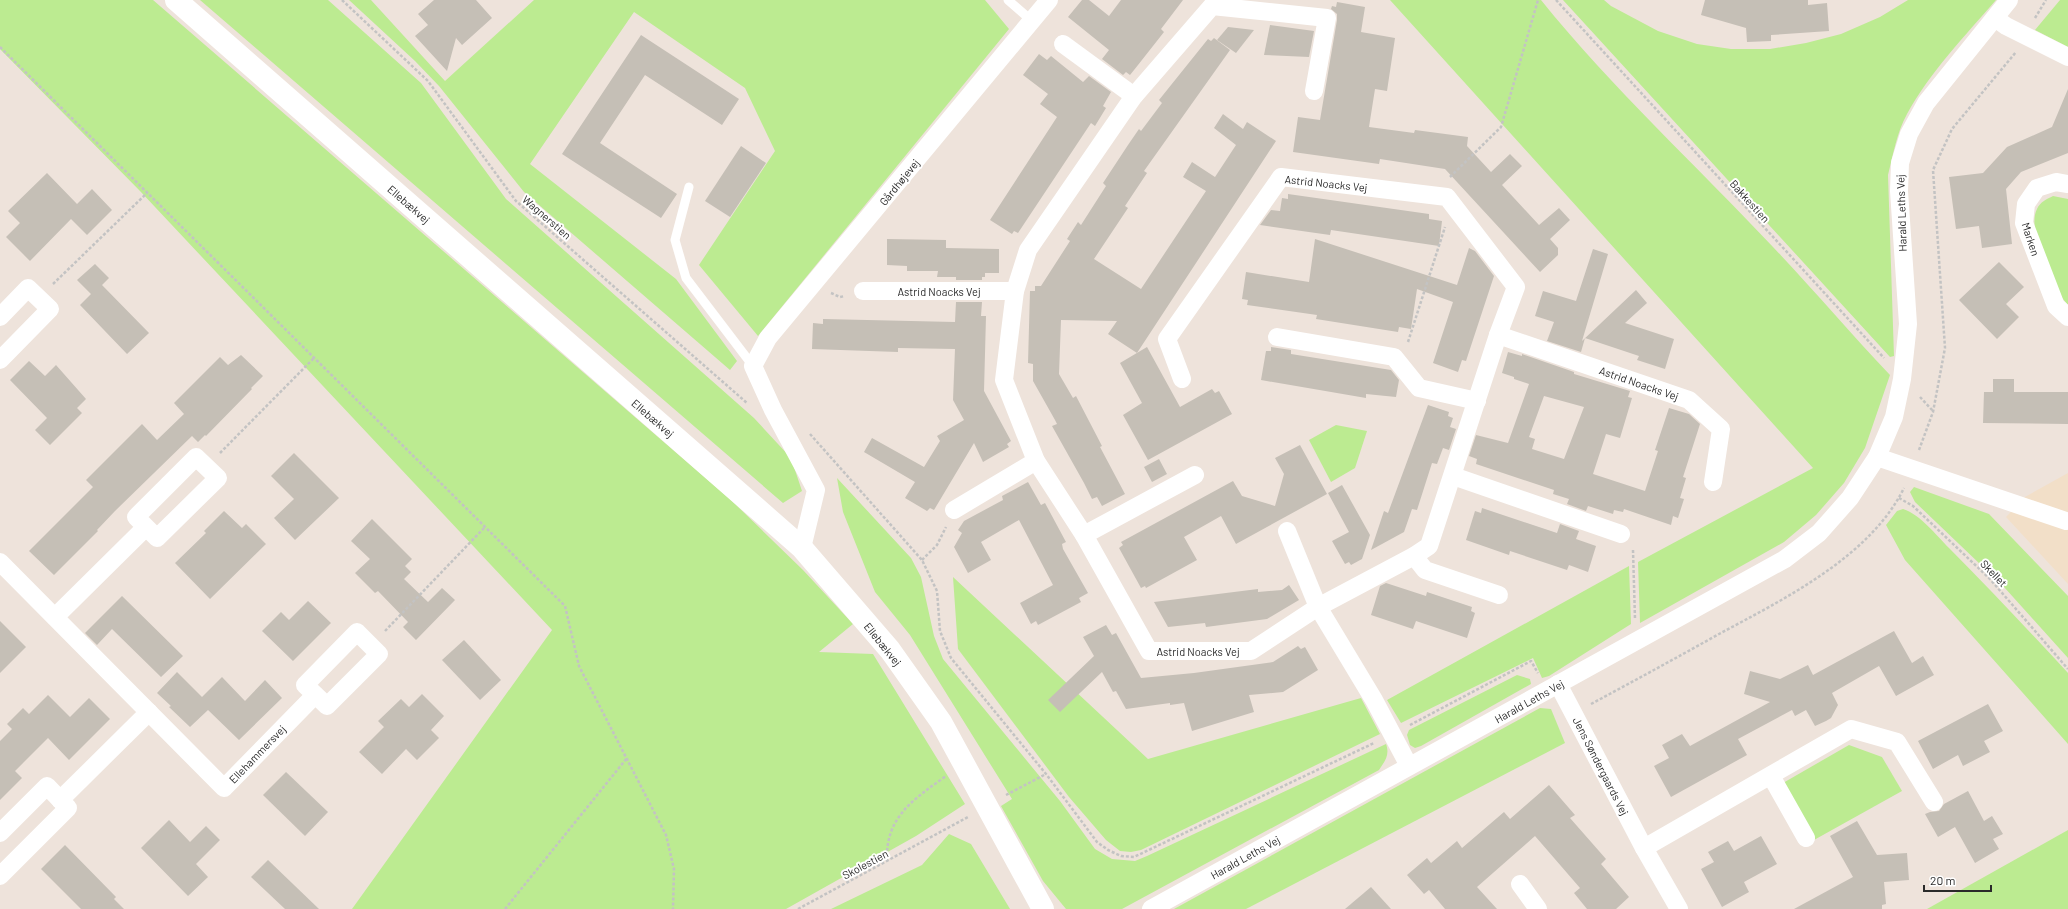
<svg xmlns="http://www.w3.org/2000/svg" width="2068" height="909" viewBox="0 0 2068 909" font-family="Barlow,sans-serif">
	<rect width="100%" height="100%" fill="#eee3db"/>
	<path fill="#f2dfc8" d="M 2068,473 L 2068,584 L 2006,517 L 2025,497 Z"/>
	<g fill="#bceb91">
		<path d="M 0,0 L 153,0 L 732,501 L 803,570 L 853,624 L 819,652 L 873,654 L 965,804 L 916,836 L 786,909 L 352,909 L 552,630 L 140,191 L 0,49 Z"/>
		<path d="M 200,0 L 328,0 L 421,83 L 506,199 L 754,418 L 791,458 L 802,491 L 783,503 Z"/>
		<path d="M 349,0 L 371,0 L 445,81 L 534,0 L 985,0 L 1009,29 L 758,336 L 699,265 L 775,151 L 745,88 L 634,12 L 530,164 L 676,279 L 737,361 L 730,370 L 524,192 L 439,86 L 415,61 Z"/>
		<path d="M 1390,0 L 1541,0 C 1612,88 1696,165 1773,247 C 1813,289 1850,333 1890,375 L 1865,448 L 1844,483 L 1816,515 L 1784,542 L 1640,623 L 1638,562 L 1813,468 Z"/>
		<path d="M 1563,0 L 1604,0 L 1611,6 L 1658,31 L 1697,44 L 1731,49 L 1770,49 L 1806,43 L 1841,34 L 1880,17 L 1908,0 L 1996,0 C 1965,36 1930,72 1907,114 C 1897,132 1893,155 1888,175 L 1894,356 L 1890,357 Z"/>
		<path d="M 2060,0 L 2068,0 L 2068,47 L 2035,30 Z"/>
		<path d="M 2053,196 L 2068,199 L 2068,305 L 2062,298 C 2053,277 2026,230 2037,209 C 2040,202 2047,199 2053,196 Z"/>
		<path d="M 1336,425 L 1367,431 L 1355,468 L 1331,482 L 1309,440 Z"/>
		<path d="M 837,478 L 911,558 L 921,577 L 934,636 L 943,659 L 1060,801 L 1095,849 L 1112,859 L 1135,861 L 1147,856 L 1386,744 C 1390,755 1385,761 1379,770 L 1122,909 L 1066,909 L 1043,881 L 1001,806 L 1012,799 L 910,635 L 875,592 L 843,512 Z"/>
		<path d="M 1914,487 L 1989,514 L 2068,596 L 2068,658 L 2004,587 L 1915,502 L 1910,492 Z"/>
		<path d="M 1903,509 C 1921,515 1936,535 1949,548 C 1990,589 2029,631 2068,673 L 2068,744 L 1905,560 L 1886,525 L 1897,511 Z"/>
		<path d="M 1629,566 L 1631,624 L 1549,676 L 1542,678 L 1533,658 L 1401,723 L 1387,700 Z"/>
		<path d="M 953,577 L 1148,759 L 1361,698 L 1380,734 L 1141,850 L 1131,852 L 1120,851 L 1106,840 L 1069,797 L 958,649 Z"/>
		<path d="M 1517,675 L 1530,679 L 1531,684 L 1421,746 L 1415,748 L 1410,745 L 1407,735 L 1409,730 Z"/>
		<path d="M 1540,708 L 1551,709 L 1565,743 L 1246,909 L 1174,909 Z"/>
		<path d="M 1849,745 L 1882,757 L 1902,791 L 1814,840 L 1783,783 Z"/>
		<path d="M 2068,830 L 2068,909 L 1927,909 Z"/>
		<path d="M 949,834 L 971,844 L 1010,909 L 831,909 L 922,865 Z"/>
	</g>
	<g fill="#c5bfb6" fill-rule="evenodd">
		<path d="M 434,0 L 476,0 L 492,18 L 462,45 L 456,38 L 447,71 L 415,36 L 428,25 L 418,14 Z"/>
		<path d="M 1082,0 L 1089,0 L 1109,16 L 1121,0 L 1183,0 L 1161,29 L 1164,32 L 1138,65 L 1130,75 L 1126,72 L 1123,75 L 1102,59 L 1109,50 L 1068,17 Z"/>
		<path d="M 1705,0 L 1808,0 L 1808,5 L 1827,3 L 1829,31 L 1771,35 L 1771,41 L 1747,42 L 1746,28 L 1701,15 Z"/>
		<path d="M 1337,2 L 1365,7 L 1361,32 L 1395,38 L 1387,91 L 1375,89 L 1369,127 L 1414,133 L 1415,130 L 1468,137 L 1467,146 L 1491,172 L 1510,154 L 1522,166 L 1502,185 L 1539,225 L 1559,208 L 1570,220 L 1550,239 L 1558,248 L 1558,255 L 1540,272 L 1445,169 L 1380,159 L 1379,164 L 1293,152 L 1298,117 L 1320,120 L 1337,20 L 1337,14 L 1331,9 L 1332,6 L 1336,7 Z"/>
		<path d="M 1270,25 L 1314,31 L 1309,57 L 1264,55 Z"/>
		<path d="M 1228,27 L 1254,30 L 1236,53 L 1217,40 Z"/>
		<path d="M 641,35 L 739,99 L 722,125 L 645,75 L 600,143 L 677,194 L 661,218 L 562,154 Z"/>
		<path d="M 1214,38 L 1230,50 L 1144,171 L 1147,173 L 1125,206 L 1128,208 L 1094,259 L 1141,289 L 1206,191 L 1183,177 L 1192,162 L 1215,177 L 1236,145 L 1214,128 L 1223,114 L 1243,129 L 1247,122 L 1276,141 L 1137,353 L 1108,334 L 1117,321 L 1061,320 L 1059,374 L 1073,398 L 1076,396 L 1102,446 L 1100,447 L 1125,494 L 1102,506 L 1097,497 L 1092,499 L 1084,483 L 1052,426 L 1057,424 L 1055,420 L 1033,381 L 1033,364 L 1028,363 L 1030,291 L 1035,291 L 1035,286 L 1041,286 L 1070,241 L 1067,239 L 1078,222 L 1081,225 L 1106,186 L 1103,183 L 1128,145 L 1139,129 L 1141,131 L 1162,103 L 1159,100 L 1208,39 L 1211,41 Z"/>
		<path d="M 1039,54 L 1047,60 L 1051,56 L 1083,82 L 1089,76 L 1111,92 L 1103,106 L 1106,108 L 1095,126 L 1091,123 L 1018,233 L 1014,231 L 1012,234 L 990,220 L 1057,117 L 1040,104 L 1048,94 L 1023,75 Z"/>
		<path d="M 2068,89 L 2068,153 L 2021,172 L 2006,189 L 2012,244 L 1982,248 L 1979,226 L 1956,229 L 1949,177 L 1983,173 L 2007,147 L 2052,127 Z"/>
		<path d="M 741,146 L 766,163 L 730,217 L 705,201 Z"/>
		<path d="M 47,173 L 77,204 L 92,189 L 112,210 L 87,235 L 71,219 L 30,261 L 6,237 L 20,223 L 8,211 Z"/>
		<path d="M 1288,194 L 1429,214 L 1429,219 L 1442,221 L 1439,246 L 1331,230 L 1330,235 L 1260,225 L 1271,210 L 1280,211 L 1282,198 L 1288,199 Z"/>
		<path d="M 887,239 L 946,240 L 946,248 L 999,249 L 999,273 L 985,273 L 985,277 L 982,277 L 982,280 L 956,280 L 956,277 L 937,277 L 938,271 L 907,271 L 907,266 L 887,265 Z"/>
		<path d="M 1315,239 L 1457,285 L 1469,248 L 1475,251 L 1494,276 L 1466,361 L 1462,360 L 1458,372 L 1433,363 L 1453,302 L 1417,289 L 1411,329 L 1399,327 L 1398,332 L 1316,319 L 1317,315 L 1247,305 L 1248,300 L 1242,299 L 1246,272 L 1309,282 Z"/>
		<path d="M 1593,249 L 1608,254 L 1582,341 L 1636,290 L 1647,303 L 1625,323 L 1674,339 L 1665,369 L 1637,360 L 1639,356 L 1585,338 L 1581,352 L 1547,341 L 1554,322 L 1535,316 L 1543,291 L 1576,301 Z"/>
		<path d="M 1999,262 L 2024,287 L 2006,304 L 2019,317 L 1997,339 L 1959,300 Z"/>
		<path d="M 95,264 L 109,278 L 102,285 L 149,333 L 127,354 L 80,305 L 91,294 L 77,280 Z"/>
		<path d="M 956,302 L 982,302 L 981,316 L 986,316 L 984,391 L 1011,441 L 1007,444 L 1009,447 L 983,462 L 974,443 L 934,510 L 930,508 L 927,511 L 905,498 L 915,482 L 864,452 L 872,438 L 924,467 L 940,441 L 937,436 L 964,420 L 953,400 L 955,349 L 898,348 L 898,352 L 812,349 L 813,323 L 823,324 L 823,319 L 955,322 Z"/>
		<path d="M 1147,347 L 1180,407 L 1212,389 L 1215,393 L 1219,391 L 1232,414 L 1148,460 L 1123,415 L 1142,403 L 1120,363 Z"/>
		<path d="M 1271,347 L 1291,350 L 1291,354 L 1391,370 L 1399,380 L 1396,397 L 1366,394 L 1366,398 L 1261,380 L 1266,351 L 1271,351 Z"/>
		<path d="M 1508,352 L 1522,356 L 1522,354 L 1574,372 L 1574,374 L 1630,391 L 1628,397 L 1632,398 L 1620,438 L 1606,434 L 1593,474 L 1645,491 L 1658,451 L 1655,450 L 1669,408 L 1689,414 L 1700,424 L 1683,477 L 1686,478 L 1680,498 L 1684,499 L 1678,518 L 1673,516 L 1671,525 L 1624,509 L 1623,512 L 1614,510 L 1613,514 L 1588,506 L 1586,511 L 1567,504 L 1569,499 L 1553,494 L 1554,490 L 1476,464 L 1477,459 L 1469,456 L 1476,435 L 1508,443 L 1529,384 L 1514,379 L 1514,377 L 1502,373 ZM 1544,396 L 1584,407 L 1564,459 L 1532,449 L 1535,439 L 1529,437 Z"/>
		<path d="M 241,355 L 263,376 L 251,388 L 252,389 L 206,436 L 205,435 L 198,442 L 192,436 L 115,511 L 97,530 L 98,531 L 54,575 L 29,551 L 93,487 L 86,480 L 142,424 L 157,440 L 184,414 L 174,403 L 220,357 L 228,365 Z"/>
		<path d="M 29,361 L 45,376 L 56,365 L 86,399 L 77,408 L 82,413 L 50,445 L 35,430 L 47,418 L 10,380 Z"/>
		<path d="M 1993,379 L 2014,379 L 2014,392 L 2068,392 L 2068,424 L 1983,423 L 1984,392 L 1993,392 Z"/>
		<path d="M 1428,405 L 1449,412 L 1448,416 L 1453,418 L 1450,427 L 1456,429 L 1449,450 L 1443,448 L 1437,464 L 1432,463 L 1417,510 L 1412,509 L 1404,532 L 1371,550 L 1384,511 L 1388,513 Z"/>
		<path d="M 1300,445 L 1327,494 L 1236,544 L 1221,516 L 1184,537 L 1197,560 L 1146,588 L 1145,586 L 1141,588 L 1119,548 L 1123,545 L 1121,542 L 1233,481 L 1242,496 L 1275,506 L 1284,474 L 1275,458 Z"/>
		<path d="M 294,453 L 339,498 L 295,540 L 274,518 L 294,499 L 271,476 Z"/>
		<path d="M 1159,459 L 1167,474 L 1152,482 L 1144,467 Z"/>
		<path d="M 1028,482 L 1041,505 L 1045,503 L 1066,542 L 1062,544 L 1063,549 L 1088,593 L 1079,598 L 1081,602 L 1038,625 L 1036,621 L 1031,624 L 1020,603 L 1053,585 L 1019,520 L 981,542 L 991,560 L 968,573 L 954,547 L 962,533 L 958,530 L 964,521 L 1003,500 L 1002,496 Z"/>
		<path d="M 1342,485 L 1370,535 L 1362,559 L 1351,565 L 1349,562 L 1345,564 L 1332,541 L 1349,532 L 1328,493 Z"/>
		<path d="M 1482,508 L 1557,533 L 1560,524 L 1579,531 L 1576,539 L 1596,546 L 1588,572 L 1569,565 L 1567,570 L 1510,551 L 1509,555 L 1466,540 L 1475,511 L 1481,513 Z"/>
		<path d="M 224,511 L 242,528 L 246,524 L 266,544 L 210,599 L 175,563 L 206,533 L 204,531 Z"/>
		<path d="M 372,519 L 412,559 L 405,566 L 411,572 L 404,579 L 428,602 L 442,588 L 455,600 L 416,640 L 403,627 L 408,622 L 378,591 L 375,593 L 355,573 L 370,559 L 351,541 Z"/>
		<path d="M 1386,583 L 1426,596 L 1427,592 L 1472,607 L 1471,611 L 1475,613 L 1467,638 L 1416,621 L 1413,629 L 1371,615 L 1380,586 Z"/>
		<path d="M 1289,585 L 1299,600 L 1267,619 L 1206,627 L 1205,623 L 1168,627 L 1154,602 L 1258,589 L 1258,592 L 1282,590 Z"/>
		<path d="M 122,596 L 183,656 L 161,677 L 112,629 L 97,645 L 85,633 Z"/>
		<path d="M 308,601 L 331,623 L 293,661 L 262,631 L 281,612 L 289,620 Z"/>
		<path d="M 0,621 L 26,647 L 0,673 Z"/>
		<path d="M 1106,625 L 1112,635 L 1116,633 L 1141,678 L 1194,673 L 1273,662 L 1298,646 L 1301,649 L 1305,647 L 1318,670 L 1283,692 L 1249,695 L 1254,712 L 1192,731 L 1184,703 L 1170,705 L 1170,703 L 1126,709 L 1116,691 L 1113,692 L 1102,672 L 1060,712 L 1048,700 L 1094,656 L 1083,637 Z"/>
		<path d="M 1894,631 L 1912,663 L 1923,656 L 1934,675 L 1896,696 L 1879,666 L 1832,693 L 1838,705 L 1831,718 L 1826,721 L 1815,726 L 1806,710 L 1795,716 L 1792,710 L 1738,739 L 1747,755 L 1671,797 L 1654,766 L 1669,758 L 1662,745 L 1682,734 L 1690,746 L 1770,702 L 1744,694 L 1750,671 L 1780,679 L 1808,665 L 1813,675 Z"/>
		<path d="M 464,640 L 501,680 L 480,700 L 442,660 Z"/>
		<path d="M 177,672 L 202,697 L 222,677 L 245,701 L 265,680 L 282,698 L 239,740 L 208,710 L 190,727 L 169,707 L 171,706 L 157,693 Z"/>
		<path d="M 422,694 L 444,716 L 431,730 L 439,738 L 417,760 L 406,749 L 382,774 L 359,752 L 384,727 L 378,721 L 401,699 L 409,707 Z"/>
		<path d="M 48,695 L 70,717 L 89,698 L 110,719 L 69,760 L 48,738 L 15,771 L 22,778 L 0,800 L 0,741 L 12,729 L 7,724 L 23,708 L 29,714 Z"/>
		<path d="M 1988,704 L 2003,731 L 1984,741 L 1990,752 L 1963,766 L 1958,755 L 1933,769 L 1918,741 Z"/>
		<path d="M 286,772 L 328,812 L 305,836 L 263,795 Z"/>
		<path d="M 1549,785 L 1575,815 L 1570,818 L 1606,859 L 1601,864 L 1629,897 L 1616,909 L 1587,909 L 1574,893 L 1580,888 L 1535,836 L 1477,887 L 1497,909 L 1445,909 L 1429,890 L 1424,894 L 1407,875 L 1427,858 L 1431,863 L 1457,841 L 1462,848 L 1504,812 L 1510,819 Z"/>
		<path d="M 1968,791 L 1984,821 L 1992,816 L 2003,834 L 1993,839 L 1999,849 L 1975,863 L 1955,827 L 1938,837 L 1925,814 L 1930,812 L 1939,811 L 1944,804 Z"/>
		<path d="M 169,820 L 190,842 L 206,826 L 220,840 L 196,864 L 208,877 L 188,896 L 141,848 Z"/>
		<path d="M 1857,821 L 1877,855 L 1907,853 L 1909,880 L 1884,882 L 1886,904 L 1882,905 L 1882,909 L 1794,909 L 1853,877 L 1830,836 Z"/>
		<path d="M 1761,836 L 1777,864 L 1744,882 L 1749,892 L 1722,907 L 1701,869 L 1714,862 L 1708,852 L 1728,841 L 1734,851 Z"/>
		<path d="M 65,845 L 116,897 L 114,899 L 124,909 L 81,909 L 41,869 Z"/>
		<path d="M 268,860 L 319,909 L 285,909 L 251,877 Z"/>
		<path d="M 1371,887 L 1391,909 L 1345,909 Z"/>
	</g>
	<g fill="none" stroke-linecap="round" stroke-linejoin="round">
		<g stroke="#c3c3c3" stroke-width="2.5" stroke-dasharray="3 2" stroke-linecap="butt">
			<path d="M 342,0 L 428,81 L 516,201 L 747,403"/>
			<path d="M 1556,0 L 1884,358"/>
			<path d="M 2035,18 L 2046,0"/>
			<path d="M 0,47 L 565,606 L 579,666 L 666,835 L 674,869 L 673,909"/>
			<path d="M 1450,177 L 1501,127 L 1538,0"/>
			<path d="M 53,284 L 147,193"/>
			<path d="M 831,293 L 840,297 L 845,296"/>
			<path d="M 1408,342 L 1445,227"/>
			<path d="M 1920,397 L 1933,411"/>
			<path d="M 810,434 L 922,560 L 937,591 L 940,631 L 951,658 L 1046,774 L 1097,842 L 1108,850 L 1121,856 L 1134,857 L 1374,743"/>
			<path d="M 1919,450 L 1933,412 L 1945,348 L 1933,170 L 1952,129 L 2016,52"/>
			<path d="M 220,453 L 314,358"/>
			<path d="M 1899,498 L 1913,506 L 1990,579 L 2068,669"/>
			<path d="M 1633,550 L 1635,619"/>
			<path d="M 922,560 L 937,545 L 946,527"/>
			<path d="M 385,631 L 485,527"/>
			<path d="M 1591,704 C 1634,681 1676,658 1719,634 C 1784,599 1870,557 1904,488"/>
			<path d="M 1410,725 L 1531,661 L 1538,673"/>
			<path d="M 1006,795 L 1046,774"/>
			<path d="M 887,861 C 885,817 914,799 946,776"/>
			<path d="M 505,909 L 627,758"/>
			<path d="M 798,909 L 968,817"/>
		</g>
		<g stroke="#fff" stroke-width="9">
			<path d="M 1008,0 L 1032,21"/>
			<path d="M 689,187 L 675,240 L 686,278 L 753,366"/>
		</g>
		<g stroke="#fff" stroke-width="18">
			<path d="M 1995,18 L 2006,26 L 2068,57"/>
			<path d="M 1063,44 L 1134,96"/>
			<path d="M 2068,184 L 2056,182 L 2037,188 L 2026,204 L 2024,223 L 2056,306 L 2068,317"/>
			<path d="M 863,291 L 1015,291"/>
			<path d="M 0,317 L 28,288 L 50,309 L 0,360"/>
			<path d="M 1498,335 L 1689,400 L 1721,429 L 1713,482"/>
			<path d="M 1277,337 L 1394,357 L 1419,388 L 1477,401"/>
			<path d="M 1182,379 L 1167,339 L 1281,177 L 1447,197 L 1516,287 L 1498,335 L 1429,546 L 1414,556 L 1318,607 L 1251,651 L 1149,651 L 1084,535 L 1195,475"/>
			<path d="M 1877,457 L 2066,521"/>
			<path d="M 1453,476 L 1621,534"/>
			<path d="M 954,510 L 1036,461"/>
			<path d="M 1287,531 L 1318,607 L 1374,700 L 1409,766"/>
			<path d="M 1084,535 L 1036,461 L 1004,380 L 1015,291 L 1028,250 L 1134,96 L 1212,6 L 1327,18 L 1314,91"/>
			<path d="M 802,548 L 816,490 L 773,410 L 753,366 L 768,338 L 1049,0"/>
			<path d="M 1414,556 L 1425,570 L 1499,595"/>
			<path d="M 0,562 L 224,788 L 315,695"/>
			<path d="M 55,617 L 146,527 L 136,517 L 196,457 L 218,478 L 157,538 L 146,527"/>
			<path d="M 357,632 L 379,654 L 327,706 L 305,685 Z"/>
			<path d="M 1558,684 L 1644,848 L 1679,909"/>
			<path d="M 1771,776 L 1806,838"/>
			<path d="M 60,800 L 149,712"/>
			<path d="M 0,833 L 47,786 L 68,808 L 0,876"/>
			<path d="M 1644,848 L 1851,729 L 1897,742 L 1934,802"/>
			<path d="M 1520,884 L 1538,909"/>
			<path d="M 1151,909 L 1785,559 L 1819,533 L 1850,498 L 1877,457 L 1894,417 L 1902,379 L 1908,324 L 1899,191 L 1900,163 L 1909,134 L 1926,103 L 2009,0"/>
		</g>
		<path stroke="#fff" stroke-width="22" d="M 176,0 L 802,548 L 890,650 L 941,722 L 1043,909"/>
	</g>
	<g text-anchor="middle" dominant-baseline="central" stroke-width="4" stroke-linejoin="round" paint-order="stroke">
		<g font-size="11" fill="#2a2a2a" stroke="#fff">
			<text transform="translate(899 182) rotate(-51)">Gårdhøjevej</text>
			<text transform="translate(1326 183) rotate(6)">Astrid Noacks Vej</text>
			<text transform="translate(1750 201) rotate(48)">Bakkestien</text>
			<text transform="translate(409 204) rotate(41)">Ellebækvej</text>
			<text transform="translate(1901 213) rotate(-92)">Harald Leths Vej</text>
			<text transform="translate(547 217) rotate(41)">Wagnerstien</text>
			<text transform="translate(2031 239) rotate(72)">Marken</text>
			<text x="939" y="291">Astrid Noacks Vej</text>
			<text transform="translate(1639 383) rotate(19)">Astrid Noacks Vej</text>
			<text transform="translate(653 418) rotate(41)">Ellebækvej</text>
			<text transform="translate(1994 573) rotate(46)">Skellet</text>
			<text transform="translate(883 644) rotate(51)">Ellebækvej</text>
			<text x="1198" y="651">Astrid Noacks Vej</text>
			<text transform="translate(1529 701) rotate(-29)">Harald Leths Vej</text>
			<text transform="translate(257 754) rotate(-46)">Ellehammersvej</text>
			<text transform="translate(1601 766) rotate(63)">Jens Søndergaards Vej</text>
			<text transform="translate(1245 857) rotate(-29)">Harald Leths Vej</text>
			<text transform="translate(865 864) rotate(-28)">Skolestien</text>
		</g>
	</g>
	<path d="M1924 885v6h67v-6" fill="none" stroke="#2a2a2a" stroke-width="2"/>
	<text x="1930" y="885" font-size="12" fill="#2a2a2a" stroke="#ffffff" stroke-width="3" paint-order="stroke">20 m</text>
</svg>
